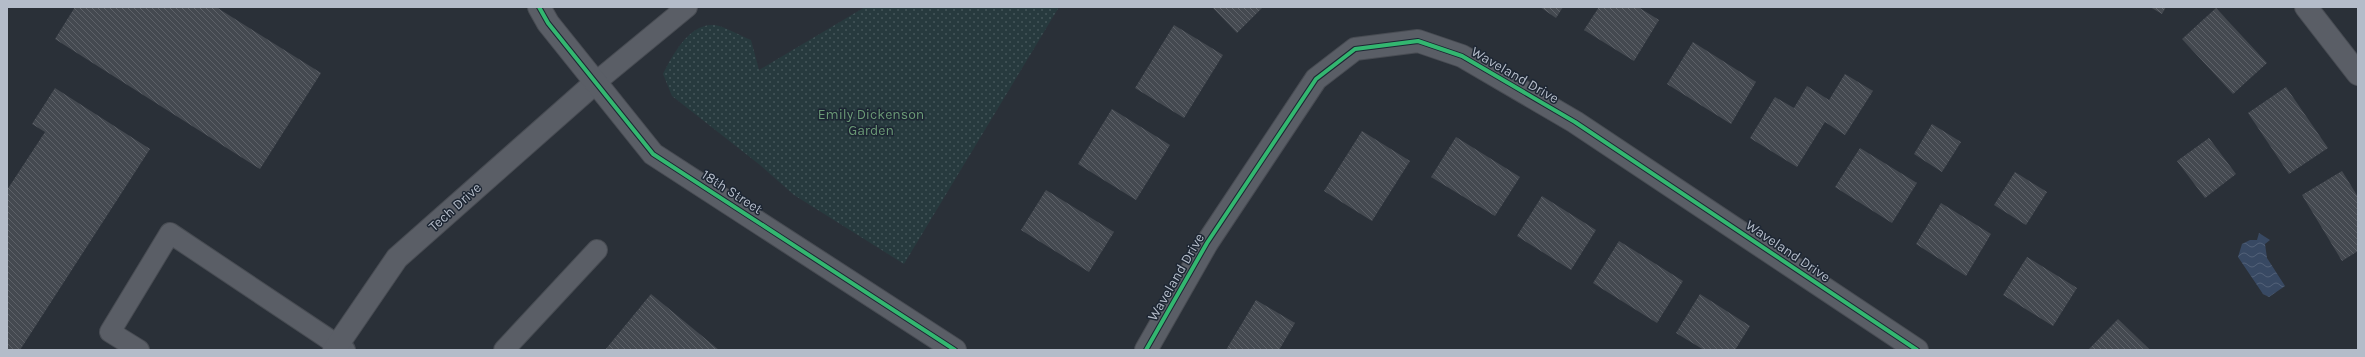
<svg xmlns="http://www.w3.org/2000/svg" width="2365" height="357" viewBox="0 0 2365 357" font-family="Karla,sans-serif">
	<defs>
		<pattern id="park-dots" width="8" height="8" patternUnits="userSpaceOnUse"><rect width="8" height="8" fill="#273a3e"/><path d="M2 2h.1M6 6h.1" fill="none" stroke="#445559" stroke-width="1.8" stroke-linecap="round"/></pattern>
		<pattern id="water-waves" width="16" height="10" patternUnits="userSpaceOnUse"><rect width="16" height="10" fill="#384963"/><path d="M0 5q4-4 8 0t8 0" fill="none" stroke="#526178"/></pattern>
		<pattern id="building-back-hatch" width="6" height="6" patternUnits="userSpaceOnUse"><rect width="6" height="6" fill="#444950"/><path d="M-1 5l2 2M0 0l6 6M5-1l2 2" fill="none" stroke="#5d6168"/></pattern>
	</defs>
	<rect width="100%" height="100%" fill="#2a3038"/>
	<path fill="url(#park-dots)" d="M 865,7 L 1059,7 L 904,264 L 794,195 L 760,165 L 672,96 L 663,74 C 672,56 689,23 714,25 C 725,26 740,36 751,40 L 759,70 Z"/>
	<path fill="url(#water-waves)" d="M 2259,233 L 2270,240 L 2265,244 L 2267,258 L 2285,286 L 2269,297 L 2263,294 L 2238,257 L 2242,244 L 2250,240 L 2257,240 Z"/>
	<g fill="url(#building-back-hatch)">
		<path d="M 75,7 L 216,7 L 321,73 L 260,169 L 55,39 Z"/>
		<path d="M 1212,7 L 1263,7 L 1237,33 Z"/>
		<path d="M 1540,7 L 1563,7 L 1556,18 Z"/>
		<path d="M 1599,7 L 1638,7 L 1659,20 L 1634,61 L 1584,30 Z"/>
		<path d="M 2150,7 L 2166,7 L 2162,14 Z"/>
		<path d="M 2216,8 L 2267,63 L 2233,94 L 2182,39 Z"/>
		<path d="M 1174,25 L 1223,55 L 1184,118 L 1135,88 Z"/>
		<path d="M 1693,42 L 1756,82 L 1731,124 L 1667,84 Z"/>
		<path d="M 1845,74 L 1873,91 L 1845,135 L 1825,122 L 1797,167 L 1750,138 L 1775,97 L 1794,108 L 1807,86 L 1829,100 Z"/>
		<path d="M 2286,87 L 2328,148 L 2289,174 L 2248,113 Z"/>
		<path d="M 55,88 L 150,149 L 20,350 L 7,350 L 7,190 L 45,132 L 32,124 Z"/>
		<path d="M 1112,109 L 1170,145 L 1136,200 L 1078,164 Z"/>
		<path d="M 1932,124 L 1961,142 L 1942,172 L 1914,154 Z"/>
		<path d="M 1362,131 L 1410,161 L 1372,221 L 1324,191 Z"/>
		<path d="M 1456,137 L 1520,177 L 1495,216 L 1431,177 Z"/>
		<path d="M 2209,138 L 2236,174 L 2205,198 L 2177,161 Z"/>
		<path d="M 1860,148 L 1917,183 L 1892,223 L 1835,187 Z"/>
		<path d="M 2342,171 L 2358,197 L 2358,251 L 2342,261 L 2302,195 Z"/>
		<path d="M 2015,172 L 2047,192 L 2026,225 L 1994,205 Z"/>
		<path d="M 1046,190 L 1114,232 L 1089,272 L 1021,230 Z"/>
		<path d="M 1542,196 L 1596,230 L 1571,270 L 1517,236 Z"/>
		<path d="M 1941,203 L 1991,234 L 1966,276 L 1916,244 Z"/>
		<path d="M 1619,241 L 1683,281 L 1657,323 L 1593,283 Z"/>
		<path d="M 2027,257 L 2077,288 L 2053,326 L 2003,295 Z"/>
		<path d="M 651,294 L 719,350 L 605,350 Z"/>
		<path d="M 1700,294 L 1750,326 L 1735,350 L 1704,350 L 1676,333 Z"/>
		<path d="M 1256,300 L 1295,323 L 1279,350 L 1226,350 Z"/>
		<path d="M 2118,319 L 2150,350 L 2088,350 Z"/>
	</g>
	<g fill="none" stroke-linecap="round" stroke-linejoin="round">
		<defs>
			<g id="service">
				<path d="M 596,82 L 687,7"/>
				<path d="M 139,350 L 110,332 L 170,233 L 345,350"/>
				<path d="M 504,350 L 597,250"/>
			</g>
			<g id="minor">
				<path d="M 2306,7 L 2358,74"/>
				<path d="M 334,350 L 397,258 L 596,82"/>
				<path d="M 1146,350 L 1207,243 L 1316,79 L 1355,49 L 1418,41 L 1462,56 L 1575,122 L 1917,350"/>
			</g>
			<path id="tertiary" d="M 539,7 L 548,23 L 653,154 L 955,350"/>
		</defs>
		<use href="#service" stroke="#484c53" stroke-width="22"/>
		<use href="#minor" stroke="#484c53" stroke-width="24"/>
		<use href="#tertiary" stroke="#484c53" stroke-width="24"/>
		<use href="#service" stroke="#5a5e66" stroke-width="20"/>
		<use href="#minor" stroke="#5a5e66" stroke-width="22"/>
		<use href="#tertiary" stroke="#5a5e66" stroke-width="22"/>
		<defs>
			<g id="cycleway">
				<path d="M 539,7 L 548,23 L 653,154 L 955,350"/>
				<path d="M 1146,350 L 1207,243 L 1316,79 L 1355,49 L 1418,41 L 1462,56 L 1575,122 L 1917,350"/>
			</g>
		</defs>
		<use href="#cycleway" stroke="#1d2633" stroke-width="6"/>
		<use href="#cycleway" stroke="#33b770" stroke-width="4"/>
	</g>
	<g text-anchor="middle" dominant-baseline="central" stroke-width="3" stroke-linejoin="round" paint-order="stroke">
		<g font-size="14" fill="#b4bcc9" stroke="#1d2633">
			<text transform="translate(1515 75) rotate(30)">Waveland Drive</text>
			<text transform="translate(732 192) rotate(33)">18th Street</text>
			<text transform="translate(455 207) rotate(-42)">Tech Drive</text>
			<text transform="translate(1788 251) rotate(34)">Waveland Drive</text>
			<text transform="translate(1176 277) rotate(-60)">Waveland Drive</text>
		</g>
		<g font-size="14" fill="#6b9a76" stroke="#1d2633">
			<text x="871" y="114">Emily Dickenson<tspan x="871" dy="16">Garden</tspan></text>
		</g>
	</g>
	<rect width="2365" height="357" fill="none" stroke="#b4bcc9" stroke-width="16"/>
</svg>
